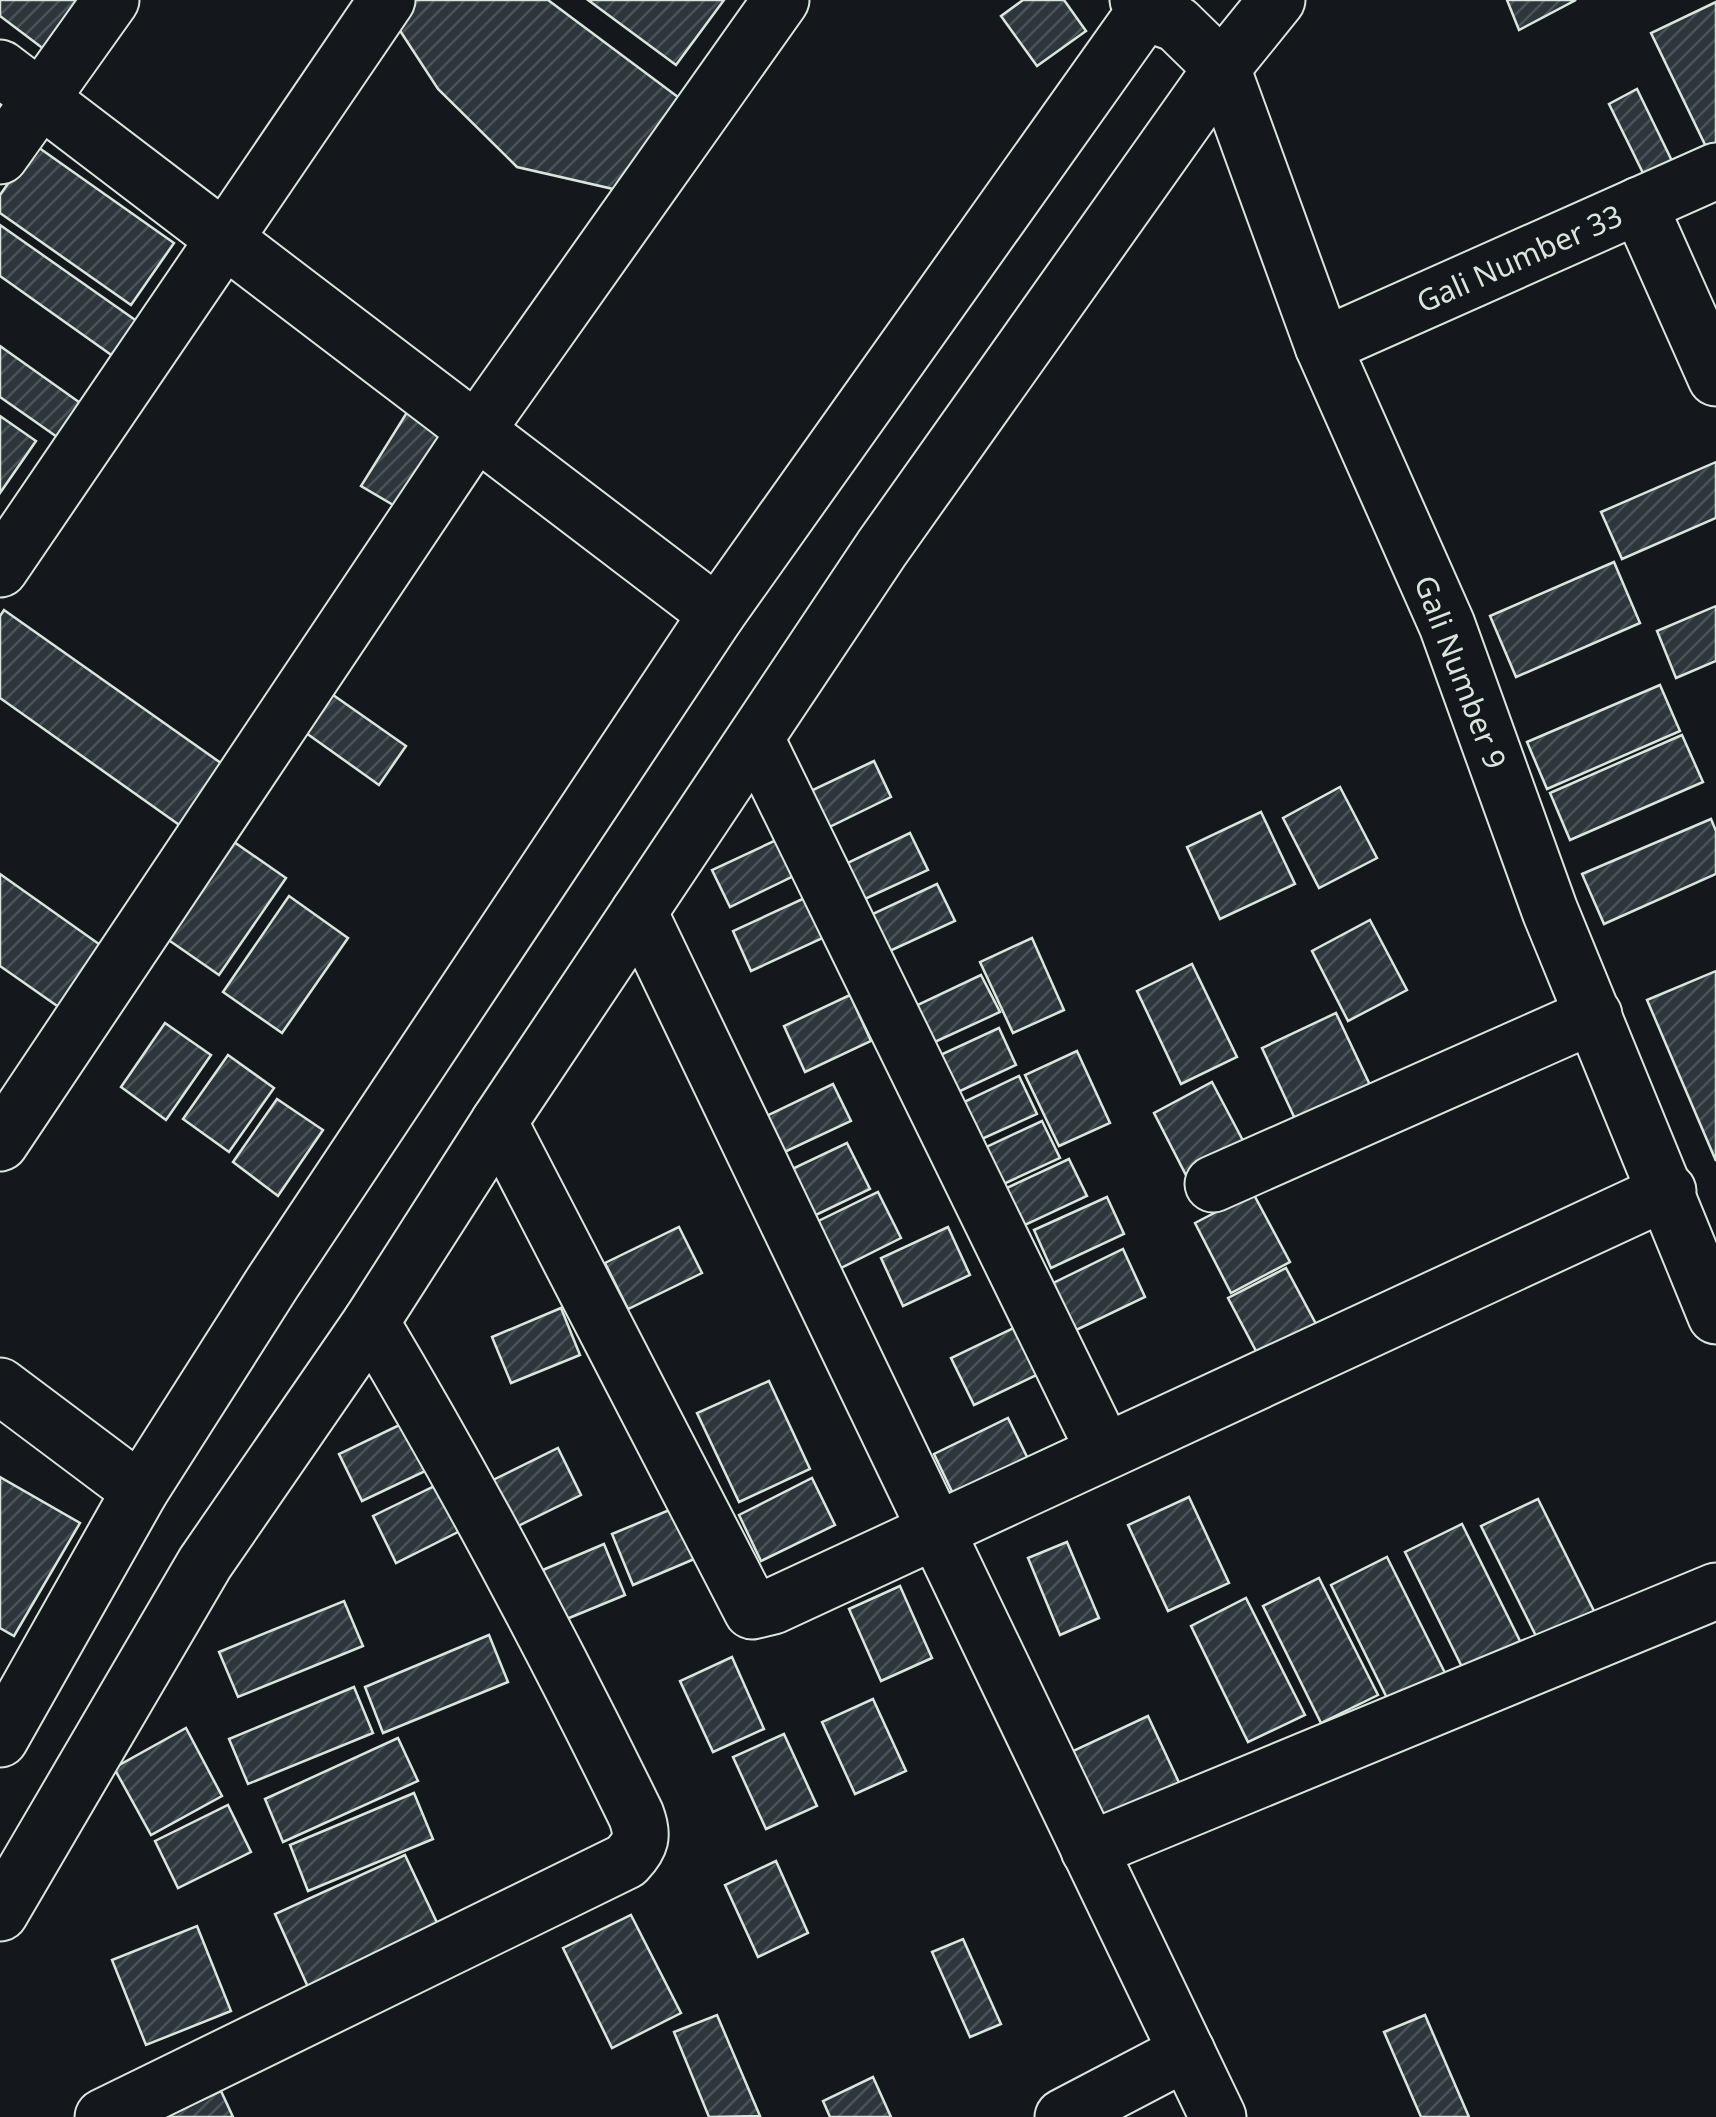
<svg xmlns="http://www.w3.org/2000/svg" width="1716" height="2117" viewBox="0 0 1716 2117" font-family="'Noto Sans',sans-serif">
	<defs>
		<pattern id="building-hatch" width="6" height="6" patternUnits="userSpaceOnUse" patternTransform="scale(2.5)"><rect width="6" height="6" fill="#2c363c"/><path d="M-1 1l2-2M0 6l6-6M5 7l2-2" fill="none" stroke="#4a5358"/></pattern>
	</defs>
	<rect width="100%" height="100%" fill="#14181c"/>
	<g fill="url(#building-hatch)" stroke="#d8e6dc" stroke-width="2.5">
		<path d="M 0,0 L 88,0 L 49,53 L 0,16 Z"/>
		<path d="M 412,0 L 548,0 L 686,103 L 622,191 L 517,167 L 438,89 L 395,23 Z"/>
		<path d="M 588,0 L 724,0 L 676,65 Z"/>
		<path d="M 1023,0 L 1064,0 L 1086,31 L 1037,66 L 1001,16 Z"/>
		<path d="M 1507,0 L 1576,0 L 1519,30 Z"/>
		<path d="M 1716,2 L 1716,152 L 1710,155 L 1651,33 Z"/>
		<path d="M 1637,89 L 1673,163 L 1645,177 L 1609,104 Z"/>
		<path d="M 35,145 L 174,243 L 131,305 L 0,213 L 0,195 Z"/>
		<path d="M 0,225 L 141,324 L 117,359 L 0,276 Z"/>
		<path d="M 0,346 L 93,412 L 70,446 L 0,397 Z"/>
		<path d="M 416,398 L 453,421 L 400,509 L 361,486 Z"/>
		<path d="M 0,416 L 36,441 L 0,493 Z"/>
		<path d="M 1716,462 L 1716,518 L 1622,559 L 1601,512 Z"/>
		<path d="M 1614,562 L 1640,623 L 1516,677 L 1490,616 Z"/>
		<path d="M 1716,606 L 1716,661 L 1676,678 L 1657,631 Z"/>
		<path d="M 4,610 L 228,768 L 185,829 L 0,698 L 0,616 Z"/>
		<path d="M 1660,685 L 1680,731 L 1547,789 L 1527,742 Z"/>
		<path d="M 326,690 L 406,746 L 379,785 L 299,728 Z"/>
		<path d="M 1682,735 L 1703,782 L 1570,840 L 1550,793 Z"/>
		<path d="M 874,761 L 891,797 L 819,832 L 802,795 Z"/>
		<path d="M 1340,787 L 1377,858 L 1319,888 L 1283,818 Z"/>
		<path d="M 1261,812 L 1295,884 L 1220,919 L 1187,847 Z"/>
		<path d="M 1711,819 L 1716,831 L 1716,874 L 1604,924 L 1582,874 Z"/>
		<path d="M 910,833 L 928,870 L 854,904 L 837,868 Z"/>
		<path d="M 224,835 L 286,878 L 219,975 L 157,932 Z"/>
		<path d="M 785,836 L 802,872 L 730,907 L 712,870 Z"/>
		<path d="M 0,874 L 106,949 L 63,1010 L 0,966 Z"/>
		<path d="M 937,884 L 955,921 L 881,955 L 864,918 Z"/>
		<path d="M 289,896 L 348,938 L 282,1033 L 223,992 Z"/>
		<path d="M 807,897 L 825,937 L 751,971 L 733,931 Z"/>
		<path d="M 1370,920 L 1407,990 L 1348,1021 L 1312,951 Z"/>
		<path d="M 1032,938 L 1064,1010 L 1013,1033 L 980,962 Z"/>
		<path d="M 1192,964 L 1237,1057 L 1181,1084 L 1137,991 Z"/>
		<path d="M 1716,971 L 1716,1161 L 1647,1000 Z"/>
		<path d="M 981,975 L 1000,1012 L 926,1046 L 909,1009 Z"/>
		<path d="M 850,995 L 871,1041 L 805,1072 L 784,1026 Z"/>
		<path d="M 1336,1013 L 1370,1085 L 1296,1121 L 1262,1048 Z"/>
		<path d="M 165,1023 L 211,1055 L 166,1120 L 121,1087 Z"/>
		<path d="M 999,1028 L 1016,1065 L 943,1099 L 925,1062 Z"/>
		<path d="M 1077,1051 L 1110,1123 L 1059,1146 L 1025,1075 Z"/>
		<path d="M 228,1055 L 274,1088 L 229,1152 L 183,1119 Z"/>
		<path d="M 1019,1076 L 1037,1114 L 964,1147 L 947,1110 Z"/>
		<path d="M 1212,1082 L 1249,1152 L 1190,1183 L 1154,1113 Z"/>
		<path d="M 833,1084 L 851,1121 L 778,1155 L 760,1119 Z"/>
		<path d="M 277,1099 L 323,1130 L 278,1196 L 233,1162 Z"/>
		<path d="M 1042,1121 L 1060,1158 L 986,1192 L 969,1155 Z"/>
		<path d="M 847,1143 L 870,1189 L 795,1225 L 773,1178 Z"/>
		<path d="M 1069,1159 L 1087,1196 L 1014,1230 L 996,1193 Z"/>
		<path d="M 878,1192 L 901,1238 L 827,1275 L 804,1228 Z"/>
		<path d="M 1253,1193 L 1290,1262 L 1231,1293 L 1195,1223 Z"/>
		<path d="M 1107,1197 L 1124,1234 L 1051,1268 L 1034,1230 Z"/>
		<path d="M 679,1227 L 702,1273 L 628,1309 L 605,1263 Z"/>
		<path d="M 948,1227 L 970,1275 L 903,1306 L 881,1258 Z"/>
		<path d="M 1123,1249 L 1145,1297 L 1072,1332 L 1049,1285 Z"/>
		<path d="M 1286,1268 L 1323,1337 L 1265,1368 L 1228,1298 Z"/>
		<path d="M 561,1308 L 580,1355 L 511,1383 L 492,1337 Z"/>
		<path d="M 1024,1323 L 1047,1370 L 974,1405 L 951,1358 Z"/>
		<path d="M 769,1381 L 810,1469 L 739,1502 L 697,1413 Z"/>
		<path d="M 414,1418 L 436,1466 L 362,1501 L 339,1454 Z"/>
		<path d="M 1008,1418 L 1031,1465 L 956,1500 L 934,1454 Z"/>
		<path d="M 558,1448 L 581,1495 L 508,1531 L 485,1484 Z"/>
		<path d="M 0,1477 L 80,1523 L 14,1636 L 0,1628 Z"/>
		<path d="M 812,1478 L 835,1525 L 761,1561 L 739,1515 Z"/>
		<path d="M 447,1480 L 470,1526 L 396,1563 L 373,1516 Z"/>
		<path d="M 1189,1497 L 1229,1583 L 1168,1611 L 1128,1525 Z"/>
		<path d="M 1538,1499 L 1596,1615 L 1540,1644 L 1481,1526 Z"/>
		<path d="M 679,1506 L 699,1557 L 633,1585 L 612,1534 Z"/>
		<path d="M 1462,1524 L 1520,1641 L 1463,1669 L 1405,1552 Z"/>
		<path d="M 1067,1542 L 1099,1618 L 1060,1635 L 1028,1558 Z"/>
		<path d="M 604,1544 L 625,1595 L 552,1625 L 531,1575 Z"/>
		<path d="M 1387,1557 L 1445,1673 L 1389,1702 L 1331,1585 Z"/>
		<path d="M 1319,1578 L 1378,1695 L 1321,1723 L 1263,1606 Z"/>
		<path d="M 900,1586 L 932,1658 L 881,1681 L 849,1609 Z"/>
		<path d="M 1246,1598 L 1305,1715 L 1248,1742 L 1191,1626 Z"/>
		<path d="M 344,1601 L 363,1646 L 238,1697 L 219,1652 Z"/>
		<path d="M 489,1635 L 508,1682 L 383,1733 L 365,1687 Z"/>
		<path d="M 732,1657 L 764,1729 L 713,1752 L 680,1681 Z"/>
		<path d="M 354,1687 L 373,1733 L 248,1784 L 229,1739 Z"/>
		<path d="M 873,1699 L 906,1771 L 855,1794 L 822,1722 Z"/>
		<path d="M 1148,1716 L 1182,1789 L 1107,1824 L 1073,1751 Z"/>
		<path d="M 186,1728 L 222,1796 L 151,1835 L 114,1768 Z"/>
		<path d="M 784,1734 L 817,1806 L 766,1829 L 733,1757 Z"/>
		<path d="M 398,1738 L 418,1781 L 283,1842 L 265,1799 Z"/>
		<path d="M 414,1793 L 433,1839 L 308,1891 L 290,1845 Z"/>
		<path d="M 228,1805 L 251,1852 L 178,1888 L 155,1841 Z"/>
		<path d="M 405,1855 L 448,1946 L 317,2007 L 275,1914 Z"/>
		<path d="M 776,1861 L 808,1933 L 758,1957 L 725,1885 Z"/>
		<path d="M 631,1915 L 681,2013 L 612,2048 L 563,1948 Z"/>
		<path d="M 197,1926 L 231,2011 L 146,2045 L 112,1960 Z"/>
		<path d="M 963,1939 L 1001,2024 L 970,2037 L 932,1952 Z"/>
		<path d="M 717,2015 L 760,2116 L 709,2117 L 674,2032 Z"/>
		<path d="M 1425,2015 L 1469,2117 L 1421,2117 L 1384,2032 Z"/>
		<path d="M 873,2077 L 891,2117 L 830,2117 L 823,2101 Z"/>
		<path d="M 221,2091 L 233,2117 L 172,2117 L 170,2114 Z"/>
	</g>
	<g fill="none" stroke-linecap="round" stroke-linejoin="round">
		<defs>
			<g id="street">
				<path d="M 1138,0 L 1144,12 L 1177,24 L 1222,68 L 1323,346 L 1447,625 L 1550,911 L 1716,1316"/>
				<path d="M 0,68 L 717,614"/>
				<path d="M 0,156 L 111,0"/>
				<path d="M 1639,205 L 1716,378"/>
				<path d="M 1323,346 L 1716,171"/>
				<path d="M 0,569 L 387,0"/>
				<path d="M 756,739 L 1104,1450"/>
				<path d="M 639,912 L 1218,2117"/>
				<path d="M 499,1122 L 752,1611 L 773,1606 L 1668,1191"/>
				<path d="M 0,1143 L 476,431 L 781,0"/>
				<path d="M 1213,1184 L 1594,1015"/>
				<path d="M 0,1386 L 140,1491"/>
				<path d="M 0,1739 L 140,1491 L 273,1282 L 717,614 L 1153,0"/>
				<path d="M 1089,1850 L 1716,1591"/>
				<path d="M 0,1913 L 205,1563 L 371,1322 L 499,1122 L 882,548 L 1222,68 L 1277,0"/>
				<path d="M 103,2117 L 626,1861 C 641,1845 644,1836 636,1815 C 554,1647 467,1483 371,1322"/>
				<path d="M 1063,2117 L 1187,2052"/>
			</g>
		</defs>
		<use href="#street" stroke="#d8e6dc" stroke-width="59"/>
		<use href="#street" stroke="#14181c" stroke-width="55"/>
	</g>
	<g text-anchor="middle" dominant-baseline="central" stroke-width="8" stroke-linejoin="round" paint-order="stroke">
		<g font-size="30" fill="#d8e6dc" stroke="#14181c">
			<text transform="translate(1519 258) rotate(-24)">Gali Number 33</text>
			<text transform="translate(1461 672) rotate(69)">Gali Number 9</text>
		</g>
	</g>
</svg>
